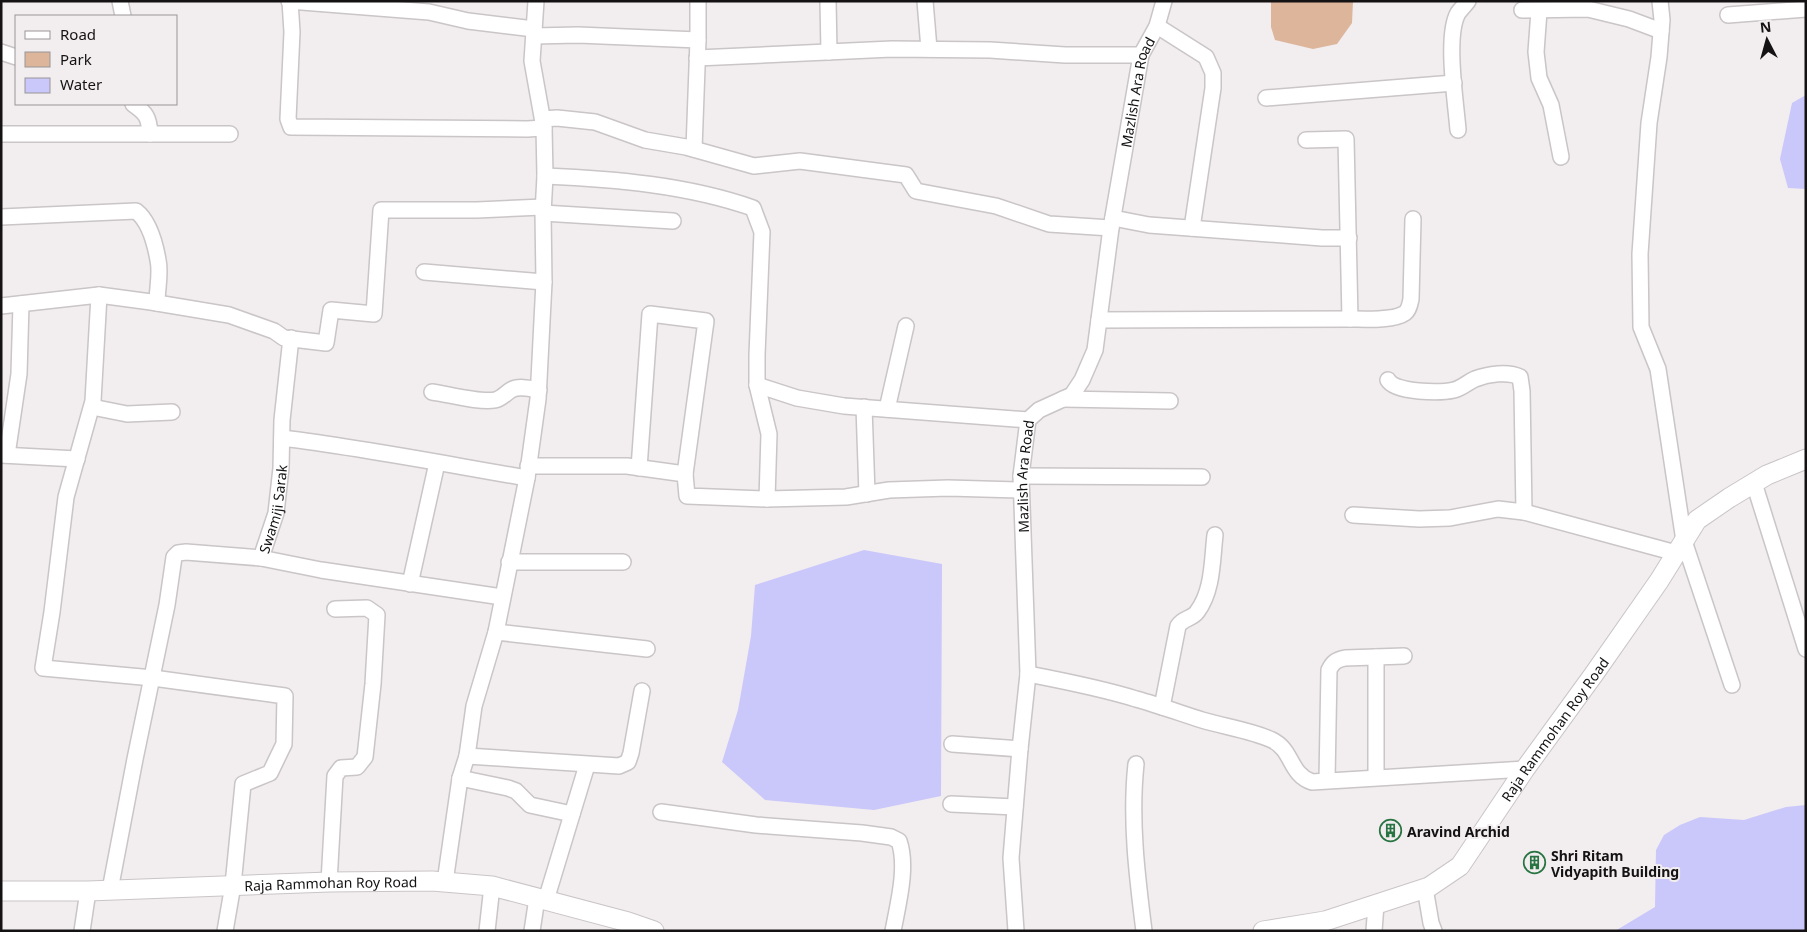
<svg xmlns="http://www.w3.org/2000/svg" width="1807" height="932" viewBox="0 0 1807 932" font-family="'Noto Sans',sans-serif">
	<rect width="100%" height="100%" fill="#f2edef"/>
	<path fill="#dcb59b" d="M 1271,1 L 1353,1 L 1352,23 L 1337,44 L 1313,49 L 1275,40 L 1271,27 Z"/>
	<g fill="#cac7fa">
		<path d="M 1806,95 L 1806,189 L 1788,188 L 1780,159 L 1792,103 Z"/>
		<path d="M 864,550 L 942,564 L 941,796 L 874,810 L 765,800 L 722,762 L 738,710 L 751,636 L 755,585 Z"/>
		<path d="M 1806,805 L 1806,931 L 1615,931 L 1655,907 L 1656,850 L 1664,835 L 1680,825 L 1700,817 L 1744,820 L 1786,807 Z"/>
	</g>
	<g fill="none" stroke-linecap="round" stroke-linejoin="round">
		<defs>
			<g id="minor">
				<path d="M 120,1 L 123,16"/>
				<path d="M 289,1 L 429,12 L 468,21 L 534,29"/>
				<path d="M 290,1 L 292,32 L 288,119 L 291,127 L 527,129 L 544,128"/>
				<path d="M 698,1 L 698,40"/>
				<path d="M 828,1 L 829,52"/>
				<path d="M 925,1 L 929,49"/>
				<path d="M 1660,1 L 1662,20 L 1659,57 L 1649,123 L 1640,254 L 1641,327 L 1658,369 L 1684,541 L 1732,685"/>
				<path d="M 1522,10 L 1588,9 L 1629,19 L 1661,31"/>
				<path d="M 1539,11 L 1536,52 L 1539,78 L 1551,105 L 1561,157"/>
				<path d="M 1728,15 L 1806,9"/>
				<path d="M 1157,26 L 1206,57 L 1213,73 L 1213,88 L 1192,228"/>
				<path d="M 534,36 L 578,35 L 698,40 L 694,149"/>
				<path d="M 1,52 L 16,57"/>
				<path d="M 697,58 L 892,49 L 990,50 L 1065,55 L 1141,55"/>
				<path d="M 1266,98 L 1454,83"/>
				<path d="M 133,104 C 146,113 149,117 150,134"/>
				<path d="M 543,119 L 557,118 L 595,122 L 645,140 L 686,147 L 754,166 L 800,161 L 906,175 L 916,191 L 996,206 L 1049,224 L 1111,228"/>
				<path d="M 1458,130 C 1456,103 1445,36 1458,13 C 1461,9 1465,5 1468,1"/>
				<path d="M 1,134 L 230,134"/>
				<path d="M 1306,140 L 1346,139 L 1350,319"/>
				<path d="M 545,176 C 615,179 687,185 753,208 L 762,232 L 757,355 L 757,385 L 769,434 L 767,499"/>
				<path d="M 543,213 L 673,221"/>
				<path d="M 1,217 L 136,211 C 149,221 155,243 158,260 C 161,273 157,289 157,303"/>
				<path d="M 1113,218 L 1149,225 L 1322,238 L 1349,238"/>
				<path d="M 424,272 L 544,282"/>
				<path d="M 99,295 L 93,401 L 66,497 L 52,612 L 43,668 L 153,678 L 285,696 L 284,744 L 270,773 L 243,784 L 233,885 L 225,931"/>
				<path d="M 1,306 L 99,295 L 151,302 L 229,315 L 274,331 L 284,338 L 326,343 L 331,310 L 374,314 L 381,210 L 477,210 L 543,207"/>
				<path d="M 1099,320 L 1350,319 C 1363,319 1394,321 1405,313 C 1409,310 1410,304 1411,299 L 1413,219"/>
				<path d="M 1388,380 C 1395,393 1441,393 1454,390 C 1462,388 1468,382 1475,379 C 1488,374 1508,371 1520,377 L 1522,391 L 1524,512"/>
				<path d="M 757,385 L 797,398 L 844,406 L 1028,420"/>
				<path d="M 432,392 C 448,394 479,403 495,400 C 501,399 506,393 511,390 C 519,385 530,389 539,390"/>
				<path d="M 1063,399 L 1170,401"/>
				<path d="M 92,407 L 127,414 L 172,412"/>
				<path d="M 864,407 L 867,494"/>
				<path d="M 887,409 L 906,326"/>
				<path d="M 282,438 C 364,448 445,464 527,478"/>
				<path d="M 1,455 L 77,459"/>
				<path d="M 7,455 L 19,374 L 21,304"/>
				<path d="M 528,466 L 627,466 L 685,474 L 687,496 L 767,499 L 846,497 L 889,490 L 948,488 L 1021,490"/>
				<path d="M 639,468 L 650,314 L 706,321 L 685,474"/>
				<path d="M 1021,476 L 1202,477"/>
				<path d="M 1754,483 L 1806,649"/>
				<path d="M 1353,515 L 1419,519 L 1450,518 L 1498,509 L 1524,512 L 1676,553"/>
				<path d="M 261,558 L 321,570 L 502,597"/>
				<path d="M 509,562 L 623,562"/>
				<path d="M 410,584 L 437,463"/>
				<path d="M 496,632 L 647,649"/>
				<path d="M 1376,657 L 1376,777"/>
				<path d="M 1028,674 C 1064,681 1101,688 1136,699 C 1158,705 1180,713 1202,720 C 1225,727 1250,730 1272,740 C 1293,750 1289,774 1312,782 L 1525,769"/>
				<path d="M 1162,707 L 1178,626 C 1183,618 1192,619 1197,612 C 1213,591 1212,561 1215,535"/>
				<path d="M 952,744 L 1020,749"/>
				<path d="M 467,756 L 619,766 L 628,762 L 631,753 L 642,691"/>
				<path d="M 1136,764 C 1130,819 1137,876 1144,931"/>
				<path d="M 460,778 L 508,788 L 516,791 L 530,805 L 572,814"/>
				<path d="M 1327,780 L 1329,670 C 1333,662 1336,660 1345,658 L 1404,656"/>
				<path d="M 951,804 L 1015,807"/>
				<path d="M 661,812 L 756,825 L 862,833 L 891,837 L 899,841 C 908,867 898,904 893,931"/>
				<path d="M 329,882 L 335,776 L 341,768 L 357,767 L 365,757 L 373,684 L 377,615 L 367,608 L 335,609"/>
				<path d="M 445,882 L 460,778 L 467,756 L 474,706 L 496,632 L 527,478 L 538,399 L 544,282 L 543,213 L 545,176 L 544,128 L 532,61 L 536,1"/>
				<path d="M 1425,888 L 1431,923 L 1434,931"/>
				<path id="s1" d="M 110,890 L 135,759 L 167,605 L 174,557 L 178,553 L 186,552 L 261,558 L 276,513 L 281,468 L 282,420 L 291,338"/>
				<path d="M 546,900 L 587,765"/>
				<path d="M 82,931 L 88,891"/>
				<path d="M 487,931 L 492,886"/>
				<path d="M 532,931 L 537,898"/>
				<path id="s2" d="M 1016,931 L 1011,858 L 1020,749 L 1028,674 L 1021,476 L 1028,420 L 1039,410 L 1072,395 L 1082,380 L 1095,350 L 1111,228 L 1141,55 L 1157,26 L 1164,1"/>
				<path d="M 1374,931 L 1376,904"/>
			</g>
			<g id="major">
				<path id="s3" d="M 1,891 L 88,891 L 329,882 L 432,881 L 492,886 L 628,922 L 654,931"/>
				<path id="s4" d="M 1263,931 L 1325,921 L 1429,887 L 1460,866 L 1525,769 L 1594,674 L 1659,581 L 1697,520 L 1729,498 L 1767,475 L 1806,459"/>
			</g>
		</defs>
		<use href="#minor" stroke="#cac5c7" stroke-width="18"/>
		<use href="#major" stroke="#cac5c7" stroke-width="21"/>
		<use href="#minor" stroke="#fff" stroke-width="15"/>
		<use href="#major" stroke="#fff" stroke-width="19"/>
	</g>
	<defs>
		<symbol id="building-ring" viewBox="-11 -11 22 22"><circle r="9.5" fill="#f2edef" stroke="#287442" stroke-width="1.5"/><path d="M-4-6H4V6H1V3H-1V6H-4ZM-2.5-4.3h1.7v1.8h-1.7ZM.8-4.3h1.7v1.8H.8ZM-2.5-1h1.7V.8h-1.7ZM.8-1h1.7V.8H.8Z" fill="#287442"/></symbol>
	</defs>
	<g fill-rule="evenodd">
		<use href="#building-ring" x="1378" y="818" width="25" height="25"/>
		<use href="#building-ring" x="1522" y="850" width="25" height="25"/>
	</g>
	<g text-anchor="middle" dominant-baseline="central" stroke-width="4" stroke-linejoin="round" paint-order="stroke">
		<g font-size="14" fill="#141213" stroke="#f2edef">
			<text stroke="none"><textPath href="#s2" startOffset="876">Mazlish Ara Road</textPath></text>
			<text stroke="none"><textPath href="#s2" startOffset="456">Mazlish Ara Road</textPath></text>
			<text stroke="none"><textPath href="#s1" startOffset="479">Swamiji Sarak</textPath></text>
			<text stroke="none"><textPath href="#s4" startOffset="376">Raja Rammohan Roy Road</textPath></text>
			<text stroke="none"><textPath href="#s3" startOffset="330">Raja Rammohan Roy Road</textPath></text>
		</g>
		<g font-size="14" font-weight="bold" fill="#141213" stroke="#f2edef" text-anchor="start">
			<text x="1407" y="831">Aravind Archid</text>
			<text x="1551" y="855">Shri Ritam<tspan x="1551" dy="16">Vidyapith Building</tspan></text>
		</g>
	</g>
	<rect width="1807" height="932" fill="none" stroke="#141213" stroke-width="5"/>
	<rect x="15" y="15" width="162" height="90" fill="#f2edef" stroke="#999597"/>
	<rect x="25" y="31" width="25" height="8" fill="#ffffff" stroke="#999597"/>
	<text x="60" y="40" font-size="15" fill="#141213">Road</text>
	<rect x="25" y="52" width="25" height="15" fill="#dcb59b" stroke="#999597"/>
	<text x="60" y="65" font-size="15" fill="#141213">Park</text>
	<rect x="25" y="78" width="25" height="15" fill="#cac7fa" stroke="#999597"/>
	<text x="60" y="90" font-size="15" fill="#141213">Water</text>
	<g transform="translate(1767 40) rotate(354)" stroke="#f2edef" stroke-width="4" paint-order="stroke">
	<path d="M0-4L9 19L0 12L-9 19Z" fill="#141213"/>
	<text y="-8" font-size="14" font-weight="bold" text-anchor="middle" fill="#141213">N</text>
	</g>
</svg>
